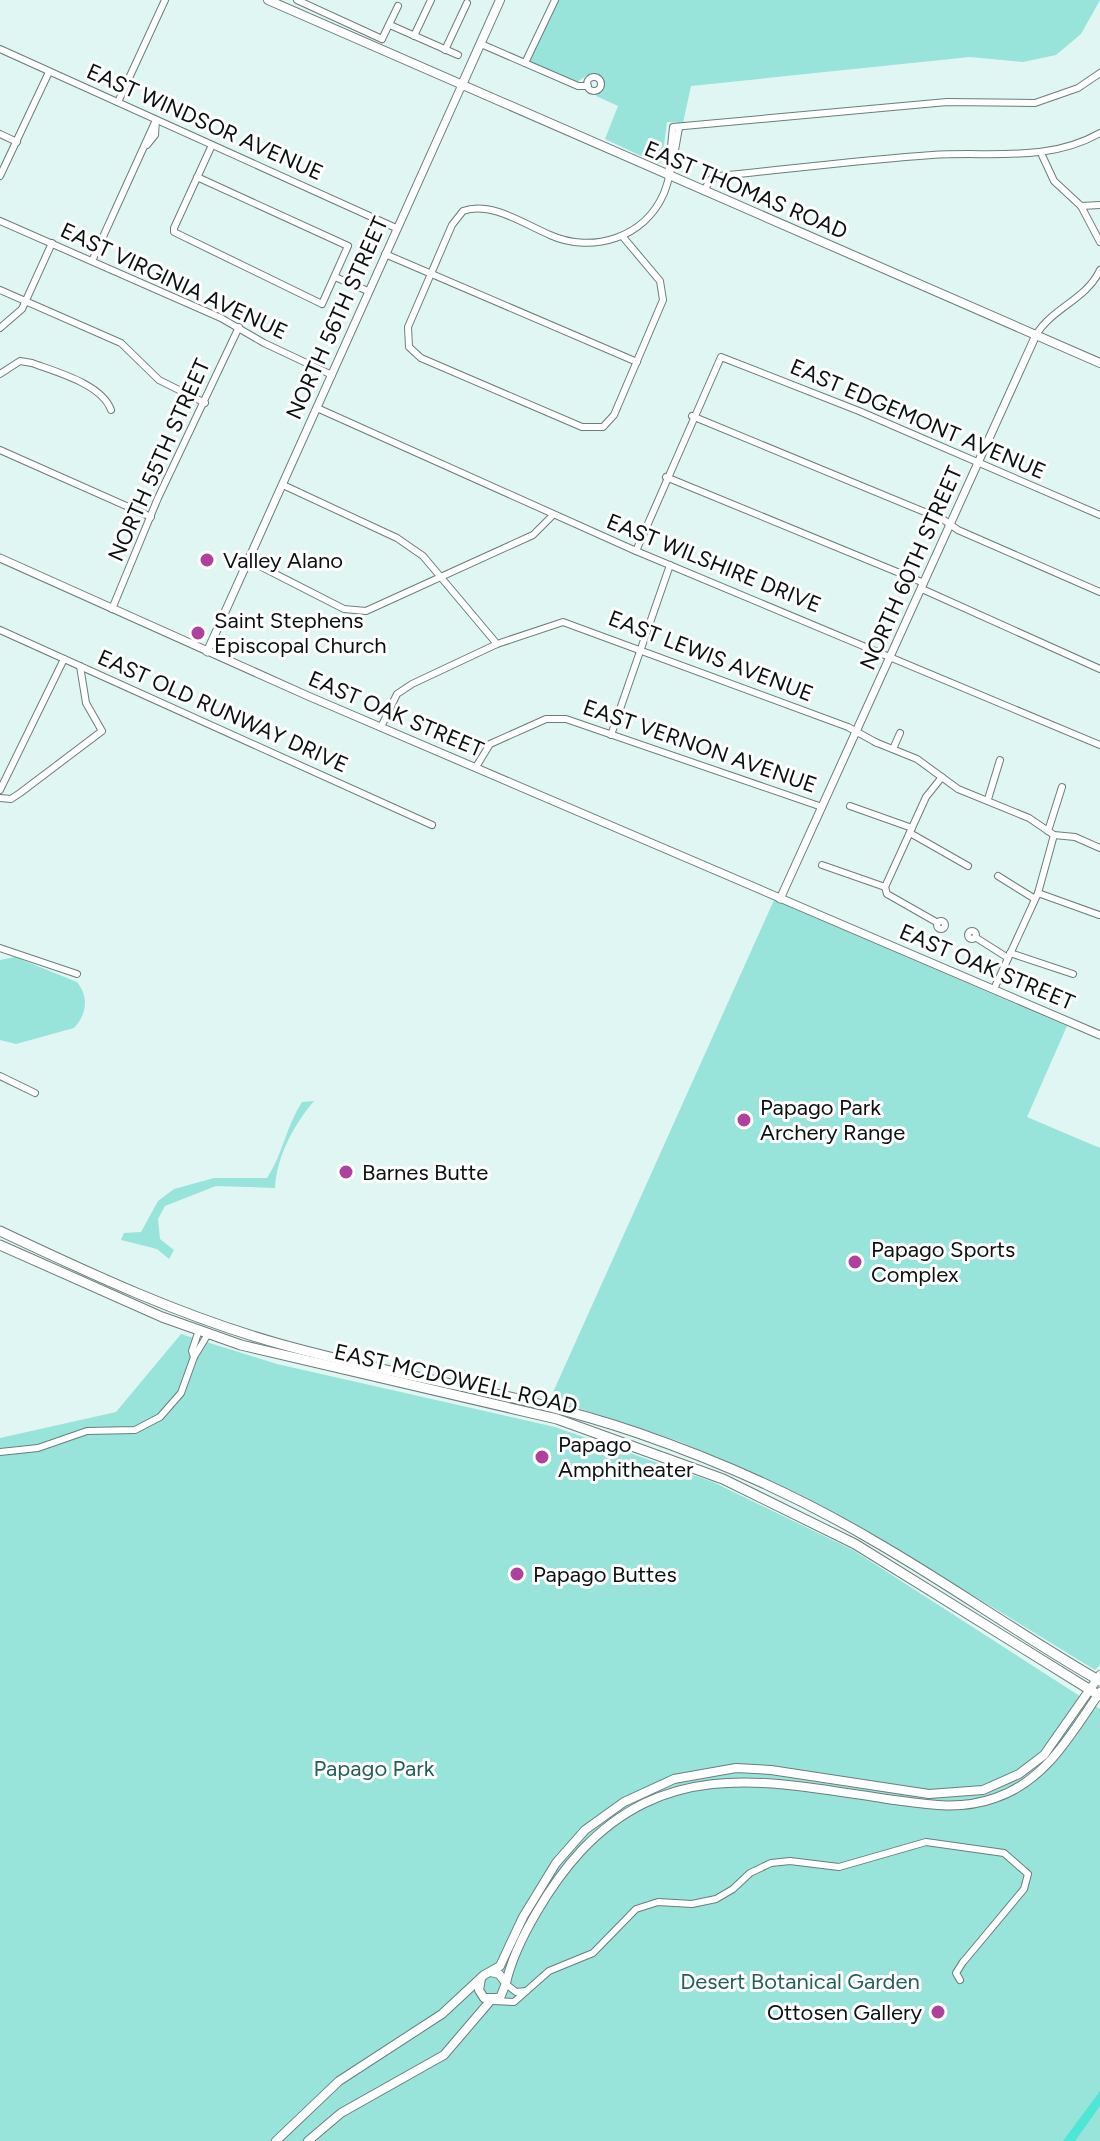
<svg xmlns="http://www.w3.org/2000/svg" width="1100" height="2141" viewBox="0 0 1100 2141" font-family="Figtree,sans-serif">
	<rect width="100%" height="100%" fill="#e0f6f3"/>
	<g fill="#98e4da">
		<path d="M 559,0 L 1100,0 L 1081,34 L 1056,55 L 1023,62 L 970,57 L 691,86 L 683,123 L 667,122 L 662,161 L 658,164 L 605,139 L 618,106 L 596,96 L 604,83 L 586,76 L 577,82 L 529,62 Z"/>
		<path d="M 774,900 L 1067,1026 L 1027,1117 L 1100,1148 L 1100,1665 L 1095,1670 L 878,1537 L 795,1492 L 678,1441 L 550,1399 Z"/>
		<path d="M 15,957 L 77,982 C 89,997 87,1014 74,1028 L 16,1044 L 0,1040 L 0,960 Z"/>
		<path d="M 314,1101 C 294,1125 277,1155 275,1188 L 216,1186 L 165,1206 L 158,1219 L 160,1239 L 174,1250 L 169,1259 L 157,1249 L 121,1240 L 124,1233 L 141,1232 L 158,1201 L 174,1189 L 214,1178 L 267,1178 C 283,1154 286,1126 302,1102 Z"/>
		<path d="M 181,1334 L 277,1364 L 555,1427 L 713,1482 L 853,1550 L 1100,1709 L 1100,2141 L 0,2141 L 0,1438 L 116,1412 Z"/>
	</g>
	<path fill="#4ee6d5" d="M 1100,2091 L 1100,2106 L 1075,2141 L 1063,2141 Z"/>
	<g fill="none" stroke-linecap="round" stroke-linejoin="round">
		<defs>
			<g id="minor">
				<path d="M 297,0 L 382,39"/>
				<path d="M 390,25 L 458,55"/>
				<path d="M 414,36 L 431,0"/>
				<path d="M 382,39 L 398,6"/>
				<path d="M 481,44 L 578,86 L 588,86"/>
				<path d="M 0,49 L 396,228"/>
				<path d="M 445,50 L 467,3"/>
				<path d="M 525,63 L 555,0"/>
				<circle cx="594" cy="84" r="7"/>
				<path d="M 118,102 L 165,0"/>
				<path d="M 0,134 L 17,142"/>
				<path d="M 147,145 L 155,135 L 156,120"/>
				<path d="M 1041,153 L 1054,181 L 1081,206 L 1100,242"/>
				<path d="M 0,176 L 49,72"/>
				<path d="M 668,176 L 673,127 L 947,102 L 1035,103 L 1078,88 L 1100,73"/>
				<path d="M 197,177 L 348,246 L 322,304 L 174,232 L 174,228 L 212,145"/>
				<path d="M 704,191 L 710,180 L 719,176 C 790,169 861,160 932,155 C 990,151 1047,163 1100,133"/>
				<path d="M 1081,206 L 1100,205"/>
				<path d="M 0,221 L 221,318 L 264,343 L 332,375"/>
				<path d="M 623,237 L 660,281 L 663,300 L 614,415 L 603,427 L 582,427 L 421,358 L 409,347 L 408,327 L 452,225 L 463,211 C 491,201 524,224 550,235 C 592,254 645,238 664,193 C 672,173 675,149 679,128"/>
				<path d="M 385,254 L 637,362"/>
				<path d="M 92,261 L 156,120"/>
				<path d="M 335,277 L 368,291"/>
				<path d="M 0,290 L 121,343 L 159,380 L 205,403"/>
				<path d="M 0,328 L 22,309 L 52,243"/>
				<path d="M 1036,335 C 1052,308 1087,299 1100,270"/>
				<path d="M 0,374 L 20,361 L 32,363 C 56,372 102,384 111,410"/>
				<path d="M 317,408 L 636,551 L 1100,745"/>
				<path d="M 692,416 L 944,520 L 958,530 L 1100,592"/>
				<path d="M 0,450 L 151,517"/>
				<path d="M 666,477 L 924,583"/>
				<path d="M 283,485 L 397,538 L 423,556 L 497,644"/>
				<path d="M 636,551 L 721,357 L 859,411 L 1100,515"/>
				<path d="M 248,560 L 344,609 L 366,611 L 533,535 L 553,515"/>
				<path d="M 922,589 L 1100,669"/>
				<path d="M 112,609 L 158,498 L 239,327"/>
				<path d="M 0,630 L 432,825"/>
				<path d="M 381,727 L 397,694 L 412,684 L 497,644 L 563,622 L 848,727 L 877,743"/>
				<path d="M 611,735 L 670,565"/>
				<path d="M 875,742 L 917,759 L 958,789 L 1029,818 L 1054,835 L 1075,837 L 1100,848"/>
				<path d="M 893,749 L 900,733"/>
				<path d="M 476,767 L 490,744 L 546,719 L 566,719 L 822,807"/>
				<path d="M 0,790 L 64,659"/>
				<path d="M 0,798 L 11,799 L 20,793 L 102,731 L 86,703 L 80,666"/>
				<path d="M 988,799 L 1000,760"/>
				<path d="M 850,806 L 912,828"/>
				<path d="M 1048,831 L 1062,787"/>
				<path d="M 910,833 L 968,866"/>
				<path d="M 822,865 L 885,887 L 887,894 L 938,923"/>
				<path d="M 998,876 L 1035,899"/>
				<path d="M 885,887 L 926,797 L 942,777"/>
				<path d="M 1038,893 L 1099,915"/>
				<circle cx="941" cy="925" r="4"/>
				<circle cx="972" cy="935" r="4"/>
				<path d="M 975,937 L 1008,958"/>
				<path d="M 0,948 L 77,974"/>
				<path d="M 1010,953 L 1073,974"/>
				<path d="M 994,989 L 1038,893 L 1054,835"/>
				<path d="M 0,1076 L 35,1093"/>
				<path d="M 194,1357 L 192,1351 L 199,1330"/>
				<path d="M 0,1452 L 38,1448 L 87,1431 L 135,1430 L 160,1417 L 181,1393 L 194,1357 L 208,1334"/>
				<path d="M 960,1980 L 956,1973 L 963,1962"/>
				<path d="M 506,1984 L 516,1992 L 526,1991"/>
				<path d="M 493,2001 L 514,2002 L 549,1971 L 593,1953 L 636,1909 L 658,1902 L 692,1904 L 716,1899 L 733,1889 L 750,1873 L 771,1863 L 790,1861 L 839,1867 L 926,1842 L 1004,1853 L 1028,1874 L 1024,1889 L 964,1961"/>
			</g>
			<g id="tertiary">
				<path d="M 0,558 L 308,696 L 1100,1035"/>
				<path d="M 207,652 L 461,87"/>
				<path d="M 780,899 L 1036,335"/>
			</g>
			<g id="secondary">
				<path d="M 268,0 L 1100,363"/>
				<path d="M 461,87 L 500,0"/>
				<path d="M 481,1978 L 479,1990 L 484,1998 L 500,1998 L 506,1983 L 499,1974 L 491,1972"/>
				<path d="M 506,1983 C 515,1942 552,1882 581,1851 C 670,1756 773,1782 887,1799 C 924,1804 959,1811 995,1798 C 1046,1781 1071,1734 1100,1692"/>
				<path d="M 276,2141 L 339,2081 L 442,2014 L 484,1975 L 500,1966 L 523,1917 L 556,1863 L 585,1830 L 624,1802 L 674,1779 L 736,1768 L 771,1770 L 929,1794 L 983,1790 L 1019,1774 L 1044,1755 L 1100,1675"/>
				<path d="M 308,2141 L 341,2113 L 444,2055 L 491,2000"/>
			</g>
			<g id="primary">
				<path d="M 0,1231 C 91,1274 183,1317 280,1344 C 400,1378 519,1392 638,1433 C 719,1461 800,1497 874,1541 C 951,1585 1023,1637 1100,1681"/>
				<path d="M 0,1245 L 162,1317 L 241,1345 L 557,1419 L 723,1479 L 855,1544 L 1100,1696"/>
			</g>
		</defs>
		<use href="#minor" stroke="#6b7e7b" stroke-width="8"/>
		<use href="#tertiary" stroke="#6b7e7b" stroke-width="9"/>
		<use href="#secondary" stroke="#6b7e7b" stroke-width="10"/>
		<use href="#primary" stroke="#6b7e7b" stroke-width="11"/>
		<use href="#minor" stroke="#fff" stroke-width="6"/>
		<use href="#tertiary" stroke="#fff" stroke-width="7"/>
		<use href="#secondary" stroke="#fff" stroke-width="8"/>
		<use href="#primary" stroke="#fff" stroke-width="9"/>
	</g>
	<g fill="#b0409e" stroke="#fff" stroke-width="3">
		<circle cx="207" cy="560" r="8"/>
		<circle cx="198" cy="633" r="8"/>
		<circle cx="744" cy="1120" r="8"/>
		<circle cx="346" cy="1172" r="8"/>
		<circle cx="855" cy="1262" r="8"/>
		<circle cx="542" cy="1457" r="8"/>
		<circle cx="517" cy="1574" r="8"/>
		<circle cx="938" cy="2012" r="8"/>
	</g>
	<g text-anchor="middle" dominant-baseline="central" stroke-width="6" stroke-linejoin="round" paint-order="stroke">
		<g font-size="22" fill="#0a1211" stroke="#fff">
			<text transform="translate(205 122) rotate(24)">EAST WINDSOR AVENUE</text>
			<text transform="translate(746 190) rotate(23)">EAST THOMAS ROAD</text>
			<text transform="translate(174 281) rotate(25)">EAST VIRGINIA AVENUE</text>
			<text transform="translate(337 318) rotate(-66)">NORTH 56TH STREET</text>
			<text transform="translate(918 419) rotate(23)">EAST EDGEMONT AVENUE</text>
			<text transform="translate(159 460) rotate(-66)">NORTH 55TH STREET</text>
			<text transform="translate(714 563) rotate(22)">EAST WILSHIRE DRIVE</text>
			<text transform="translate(911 568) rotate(-66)">NORTH 60TH STREET</text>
			<text transform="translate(711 656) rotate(21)">EAST LEWIS AVENUE</text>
			<text transform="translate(223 711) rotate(24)">EAST OLD RUNWAY DRIVE</text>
			<text transform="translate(396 714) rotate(23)">EAST OAK STREET</text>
			<text transform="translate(700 746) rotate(19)">EAST VERNON AVENUE</text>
			<text transform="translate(987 967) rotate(23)">EAST OAK STREET</text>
			<text transform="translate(456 1379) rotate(13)">EAST MCDOWELL ROAD</text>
		</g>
		<g font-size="22" fill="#0a1211" stroke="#fff" text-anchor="start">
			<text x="223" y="560">Valley Alano</text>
			<text x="214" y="620">Saint Stephens<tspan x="214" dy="25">Episcopal Church</tspan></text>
			<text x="760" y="1107">Papago Park<tspan x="760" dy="25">Archery Range</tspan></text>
			<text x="362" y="1172">Barnes Butte</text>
			<text x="871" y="1249">Papago Sports<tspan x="871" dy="25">Complex</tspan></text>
			<text x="558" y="1444">Papago<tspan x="558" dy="25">Amphitheater</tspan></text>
			<text x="533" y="1574">Papago Buttes</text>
			<text x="922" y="2012" text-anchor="end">Ottosen Gallery</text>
		</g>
		<g font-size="22" fill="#236059" stroke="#fff">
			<text x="374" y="1768">Papago Park</text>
			<text x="800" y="1981">Desert Botanical Garden</text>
		</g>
	</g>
</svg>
